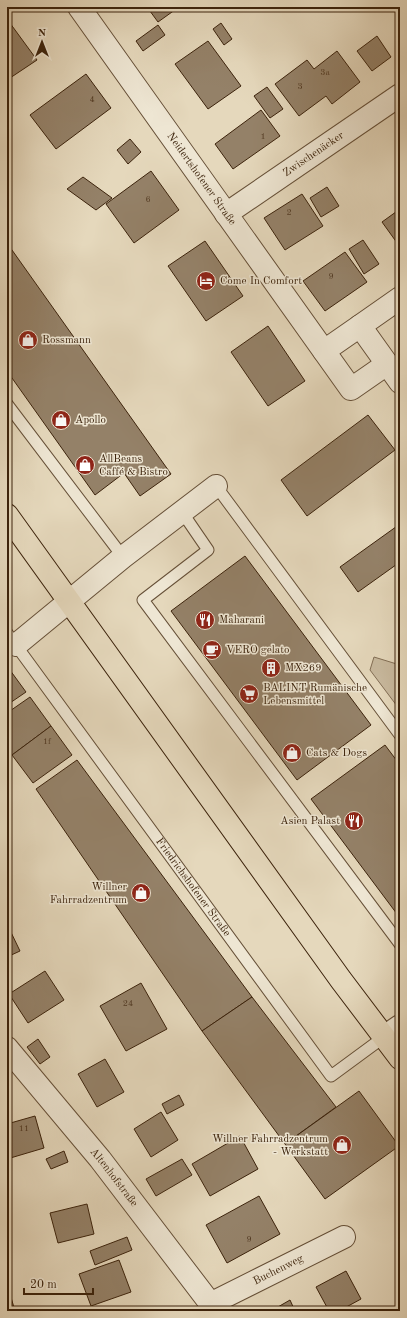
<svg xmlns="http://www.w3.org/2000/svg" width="407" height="1318" viewBox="0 0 407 1318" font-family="'Old Standard TT',serif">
	<rect width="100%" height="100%" fill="#e5d8bc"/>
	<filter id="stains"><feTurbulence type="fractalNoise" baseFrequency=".005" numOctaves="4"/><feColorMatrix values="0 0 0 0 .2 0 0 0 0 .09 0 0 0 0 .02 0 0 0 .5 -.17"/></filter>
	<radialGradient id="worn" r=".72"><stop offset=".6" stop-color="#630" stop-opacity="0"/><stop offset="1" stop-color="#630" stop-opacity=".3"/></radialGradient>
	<path fill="#c8b99e" stroke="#826e55" d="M 374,657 L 400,665 L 400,710 L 370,670 Z"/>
	<g fill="#948168" stroke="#3c230c">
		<path d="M 147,7 L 179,7 L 158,22 Z"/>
		<path d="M 7,19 L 37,60 L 7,80 Z"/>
		<path d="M 221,23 L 232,39 L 224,45 L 213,29 Z"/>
		<path d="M 158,25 L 165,35 L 143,51 L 136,41 Z"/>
		<path d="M 377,36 L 391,57 L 372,71 L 357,51 Z"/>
		<path d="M 208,41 L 241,86 L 208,109 L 175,64 Z"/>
		<path d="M 337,51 L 360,82 L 332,104 L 326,96 L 299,116 L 275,84 L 307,60 L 314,69 Z"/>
		<path d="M 86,74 L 111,108 L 56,149 L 30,115 Z"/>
		<path d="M 267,87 L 283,109 L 270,118 L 254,96 Z"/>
		<path d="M 261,110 L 280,136 L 233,169 L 215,144 Z"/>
		<path d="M 130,139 L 141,152 L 128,164 L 117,150 Z"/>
		<path d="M 151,171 L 179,210 L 134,243 L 106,204 Z"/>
		<path d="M 83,177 L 112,198 L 96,210 L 67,189 Z"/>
		<path d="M 327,187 L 339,206 L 321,217 L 310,198 Z"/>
		<path d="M 302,194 L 323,226 L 285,250 L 264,218 Z"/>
		<path d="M 400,209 L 400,247 L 382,222 Z"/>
		<path d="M 363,240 L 379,264 L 364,274 L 349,249 Z"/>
		<path d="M 205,241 L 243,296 L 206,321 L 168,266 Z"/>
		<path d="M 7,243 L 171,474 L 140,496 L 124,473 L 95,495 L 7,371 Z"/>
		<path d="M 345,252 L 367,282 L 325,311 L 303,281 Z"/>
		<path d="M 268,326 L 305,381 L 268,406 L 231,352 Z"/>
		<path d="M 368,415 L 395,450 L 307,516 L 281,480 Z"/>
		<path d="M 400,524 L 400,562 L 358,592 L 340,567 Z"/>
		<path d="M 245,556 L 371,725 L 297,780 L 171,611 Z"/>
		<path d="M 7,666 L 26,692 L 7,705 Z"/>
		<path d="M 30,697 L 51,726 L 12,755 L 7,748 L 7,713 Z"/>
		<path d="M 51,726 L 72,755 L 33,783 L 12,755 Z"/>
		<path d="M 385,745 L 400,765 L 400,918 L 311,799 Z"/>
		<path d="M 77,760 L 252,997 L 202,1031 L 36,789 Z"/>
		<path d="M 7,924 L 20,951 L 7,957 Z"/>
		<path d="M 45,971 L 64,1000 L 28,1023 L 9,994 Z"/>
		<path d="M 141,983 L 167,1029 L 126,1051 L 100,1006 Z"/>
		<path d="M 252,997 L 336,1107 L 285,1144 L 202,1031 Z"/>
		<path d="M 38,1039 L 50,1057 L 40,1064 L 27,1047 Z"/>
		<path d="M 105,1059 L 124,1092 L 97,1107 L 78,1074 Z"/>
		<path d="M 359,1091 L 399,1146 L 325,1199 L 285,1144 Z"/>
		<path d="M 179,1095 L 184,1105 L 167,1114 L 162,1104 Z"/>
		<path d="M 161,1112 L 178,1140 L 151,1157 L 134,1129 Z"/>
		<path d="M 35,1116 L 44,1148 L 7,1159 L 7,1124 Z"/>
		<path d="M 240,1136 L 258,1169 L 210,1196 L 192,1164 Z"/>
		<path d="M 64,1151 L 68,1162 L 51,1169 L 46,1159 Z"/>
		<path d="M 182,1159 L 192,1175 L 156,1196 L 146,1179 Z"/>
		<path d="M 259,1196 L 280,1234 L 227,1263 L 206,1225 Z"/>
		<path d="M 87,1204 L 94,1234 L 58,1243 L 50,1213 Z"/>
		<path d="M 127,1237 L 132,1250 L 95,1265 L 90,1251 Z"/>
		<path d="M 119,1260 L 131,1292 L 91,1306 L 79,1274 Z"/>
		<path d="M 346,1271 L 361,1299 L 339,1311 L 329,1311 L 316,1287 Z"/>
		<path d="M 10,1294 L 15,1311 L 7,1311 L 7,1295 Z"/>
		<path d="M 290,1300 L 295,1311 L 271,1311 Z"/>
	</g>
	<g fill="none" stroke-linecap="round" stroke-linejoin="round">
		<defs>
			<g id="service">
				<path d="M 7,404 L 123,557"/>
				<path d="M 216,486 L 400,735"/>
				<path d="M 182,512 L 208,550 L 143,600 L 400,944"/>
				<path id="s1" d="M 7,633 L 331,1076 L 384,1037"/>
			</g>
			<g id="minor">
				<path id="s2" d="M 79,7 L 351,389 L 387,364"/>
				<path id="s3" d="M 226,214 L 400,95"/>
				<path d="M 360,326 L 400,298"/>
				<path d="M 324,351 L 360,326 L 400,382"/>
				<path d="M 16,645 L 123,557 L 216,486"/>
				<path d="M 384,1037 L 400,1026"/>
				<path id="s4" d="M 7,1048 L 100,1159 L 216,1311"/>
				<path id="s5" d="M 212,1303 L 344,1237"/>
			</g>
			<path id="primary" d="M 7,515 L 341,980 L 400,1058"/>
		</defs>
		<use href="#service" stroke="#665038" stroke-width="13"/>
		<use href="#minor" stroke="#665038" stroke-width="24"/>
		<use href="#primary" stroke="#3c230c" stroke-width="24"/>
		<use href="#service" stroke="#eee6d3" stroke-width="11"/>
		<use href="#minor" stroke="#eee6d3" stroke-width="22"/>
		<use href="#primary" stroke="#e5d8bc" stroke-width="22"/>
	</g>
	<defs>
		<symbol id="hotel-disc" viewBox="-11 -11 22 22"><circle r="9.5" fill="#8f2418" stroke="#eee6d3"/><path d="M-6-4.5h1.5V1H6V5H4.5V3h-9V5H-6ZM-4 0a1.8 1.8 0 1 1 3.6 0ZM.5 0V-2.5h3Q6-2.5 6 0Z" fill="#fff"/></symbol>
		<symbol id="shop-disc" viewBox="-11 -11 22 22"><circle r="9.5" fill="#8f2418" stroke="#eee6d3"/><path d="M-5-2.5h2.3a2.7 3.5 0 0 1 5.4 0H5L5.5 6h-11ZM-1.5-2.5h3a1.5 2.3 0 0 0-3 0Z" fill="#fff"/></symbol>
		<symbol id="restaurant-disc" viewBox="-11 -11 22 22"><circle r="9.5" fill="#8f2418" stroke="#eee6d3"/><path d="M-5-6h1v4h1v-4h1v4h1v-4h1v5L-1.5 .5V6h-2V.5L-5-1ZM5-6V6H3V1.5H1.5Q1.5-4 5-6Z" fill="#fff"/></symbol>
		<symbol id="cafe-disc" viewBox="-11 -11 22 22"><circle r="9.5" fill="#8f2418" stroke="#eee6d3"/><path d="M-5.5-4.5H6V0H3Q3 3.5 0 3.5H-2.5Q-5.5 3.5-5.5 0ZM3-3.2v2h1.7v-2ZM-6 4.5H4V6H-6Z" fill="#fff"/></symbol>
		<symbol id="building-disc" viewBox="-11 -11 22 22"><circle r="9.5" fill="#8f2418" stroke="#eee6d3"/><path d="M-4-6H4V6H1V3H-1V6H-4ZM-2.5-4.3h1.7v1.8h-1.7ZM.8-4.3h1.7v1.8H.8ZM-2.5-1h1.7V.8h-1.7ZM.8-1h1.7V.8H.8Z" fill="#fff"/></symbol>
		<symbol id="supermarket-disc" viewBox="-11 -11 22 22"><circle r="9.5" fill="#8f2418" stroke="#eee6d3"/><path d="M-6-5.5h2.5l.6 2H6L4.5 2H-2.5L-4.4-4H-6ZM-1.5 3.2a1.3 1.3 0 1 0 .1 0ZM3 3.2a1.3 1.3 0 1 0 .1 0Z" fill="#fff"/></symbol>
	</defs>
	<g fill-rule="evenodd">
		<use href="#hotel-disc" x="195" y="270" width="22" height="22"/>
		<use href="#shop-disc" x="17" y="329" width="22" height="22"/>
		<use href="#shop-disc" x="50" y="409" width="22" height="22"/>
		<use href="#shop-disc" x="74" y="454" width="22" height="22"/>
		<use href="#restaurant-disc" x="194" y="609" width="22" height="22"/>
		<use href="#cafe-disc" x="201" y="639" width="22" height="22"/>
		<use href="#building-disc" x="260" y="657" width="22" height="22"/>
		<use href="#supermarket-disc" x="238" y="683" width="22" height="22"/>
		<use href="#shop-disc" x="281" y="742" width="22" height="22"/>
		<use href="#restaurant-disc" x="343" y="810" width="22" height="22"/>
		<use href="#shop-disc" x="130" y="882" width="22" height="22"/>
		<use href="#shop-disc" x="331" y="1134" width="22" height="22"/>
	</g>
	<g text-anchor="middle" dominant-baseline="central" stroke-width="3" stroke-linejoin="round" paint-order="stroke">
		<g font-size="9" fill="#523a23">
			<text x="325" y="72">3a</text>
			<text x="300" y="86">3</text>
			<text x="92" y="99">4</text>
			<text x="263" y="136">1</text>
			<text x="148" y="199">6</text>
			<text x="289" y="212">2</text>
			<text x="331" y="276">9</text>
			<text x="47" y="741">1f</text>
			<text x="128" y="1003">24</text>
			<text x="24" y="1128">11</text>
			<text x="249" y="1239">9</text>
		</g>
		<g font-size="11" fill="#3c230c" stroke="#eee6d3">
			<text stroke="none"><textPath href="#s3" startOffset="106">Zwischenäcker</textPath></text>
			<text stroke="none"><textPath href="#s2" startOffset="211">Neidertshofener Straße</textPath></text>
			<text stroke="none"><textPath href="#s1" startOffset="315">Friedrichshofener Straße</textPath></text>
			<text stroke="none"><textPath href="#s4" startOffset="168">Altenhofstraße</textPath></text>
			<text stroke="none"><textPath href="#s5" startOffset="74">Buchenweg</textPath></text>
		</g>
		<g font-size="11" fill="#3c230c" stroke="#eee6d3" text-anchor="start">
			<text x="220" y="281">Come In Comfort</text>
			<text x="42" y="340">Rossmann</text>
			<text x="75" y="420">Apollo</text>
			<text x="99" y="459">AllBeans<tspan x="99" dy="13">Caffé &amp; Bistro</tspan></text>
			<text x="219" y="620">Maharani</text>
			<text x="226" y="650">VERO gelato</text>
			<text x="285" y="668">MX269</text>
			<text x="263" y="688">BALINT Rumänische<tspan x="263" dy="13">Lebensmittel</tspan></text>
			<text x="306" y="753">Cats &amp; Dogs</text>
			<text x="340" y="821" text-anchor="end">Asien Palast</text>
			<text x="127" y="887" text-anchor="end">Willner<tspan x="127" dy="13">Fahrradzentrum</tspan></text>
			<text x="328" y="1139" text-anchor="end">Willner Fahrradzentrum<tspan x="328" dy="13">- Werkstatt</tspan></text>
		</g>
	</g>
	<rect width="407" height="1318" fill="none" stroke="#e5d8bc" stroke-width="24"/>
	<rect x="8" y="8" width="391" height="1302" fill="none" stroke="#3c230c" stroke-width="2"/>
	<rect x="12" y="12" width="383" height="1294" fill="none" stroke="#3c230c"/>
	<g transform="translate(42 42)" stroke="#eee6d3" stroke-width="3" paint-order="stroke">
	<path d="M0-3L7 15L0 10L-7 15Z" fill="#3c230c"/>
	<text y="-6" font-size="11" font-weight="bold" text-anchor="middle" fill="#3c230c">N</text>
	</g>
	<path d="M24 1288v6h69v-6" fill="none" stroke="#3c230c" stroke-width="2"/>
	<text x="30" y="1288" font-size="12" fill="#3c230c" stroke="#eee6d3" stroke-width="3" paint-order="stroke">20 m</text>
	<rect width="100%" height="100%" filter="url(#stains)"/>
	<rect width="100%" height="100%" fill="url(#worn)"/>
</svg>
